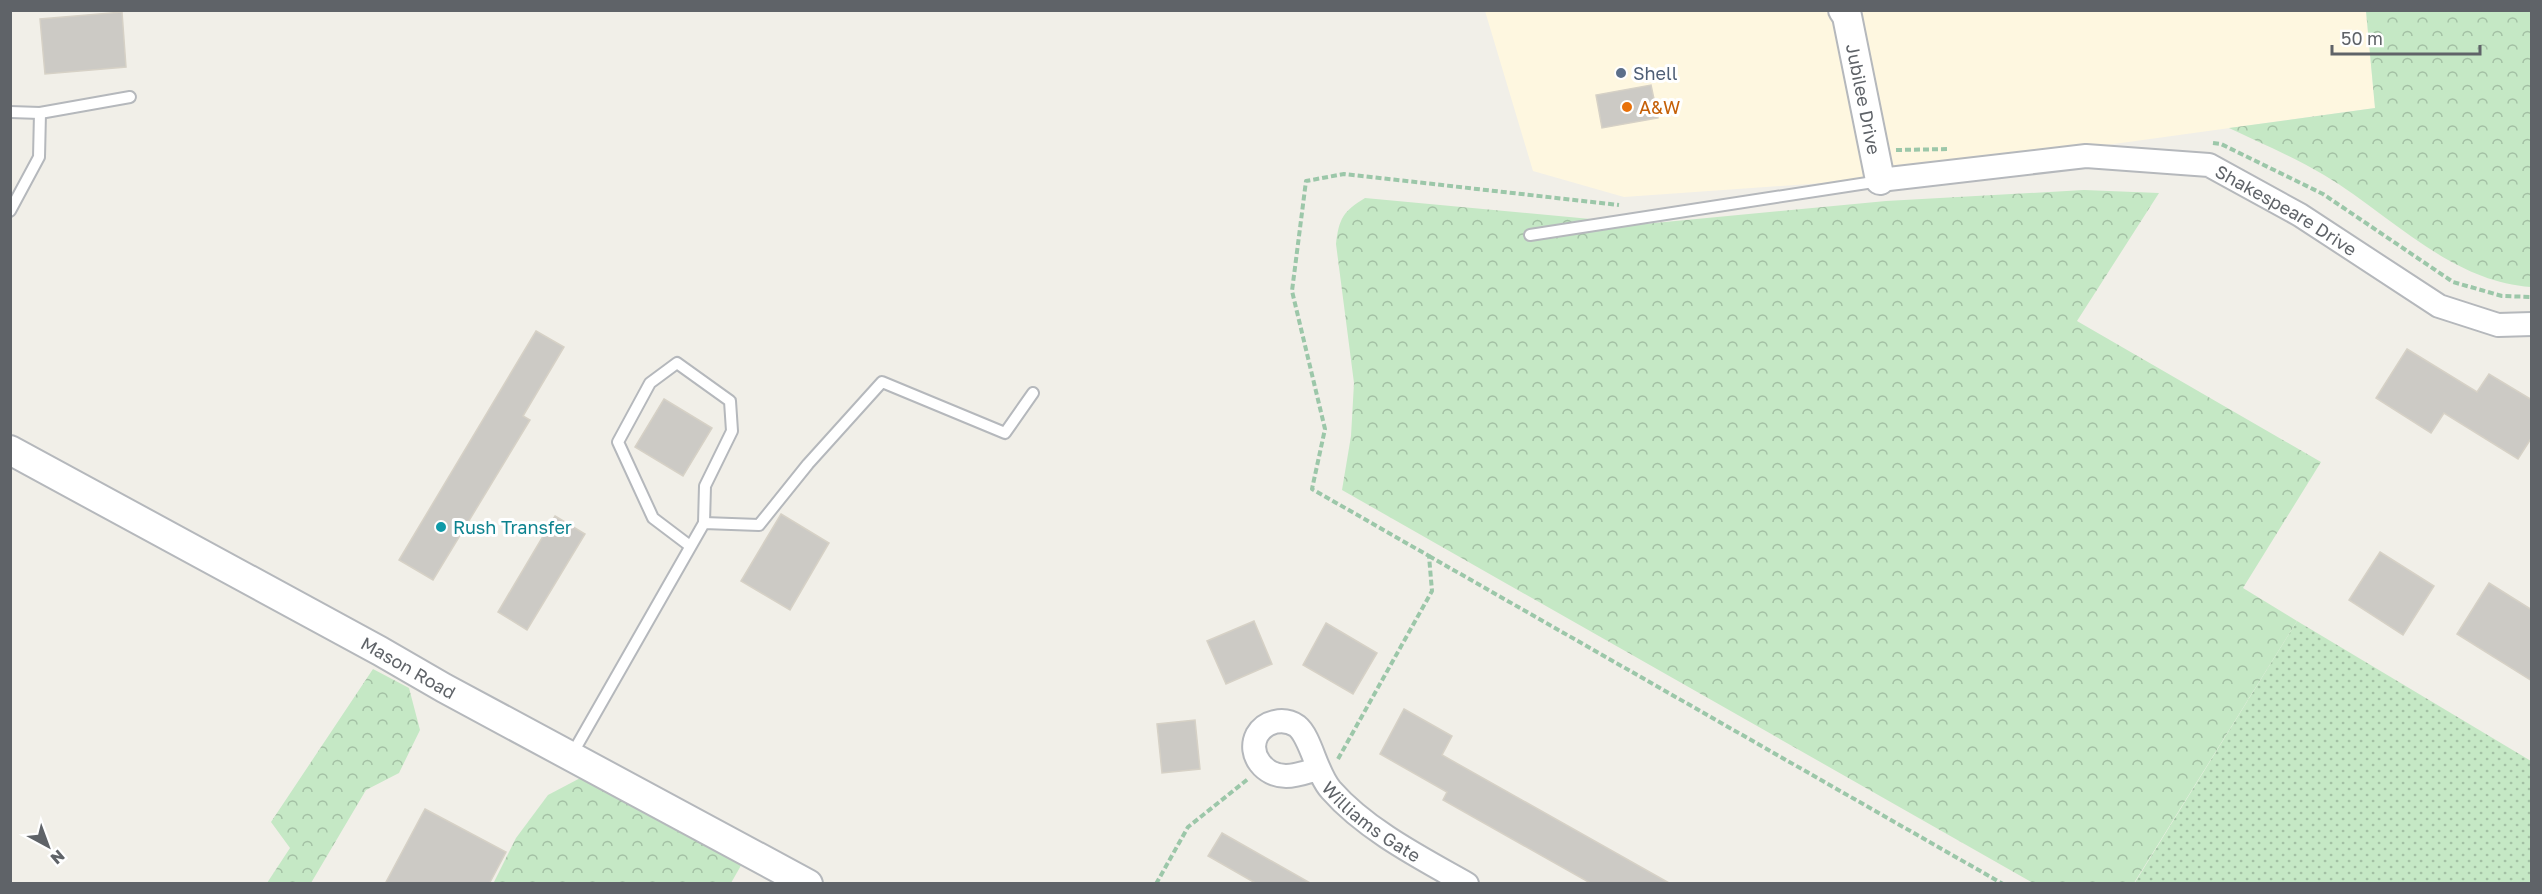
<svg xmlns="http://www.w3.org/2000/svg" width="2542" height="894" viewBox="0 0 2542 894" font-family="'Golos Text',sans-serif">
	<defs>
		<pattern id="green-dots" width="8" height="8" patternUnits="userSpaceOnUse" patternTransform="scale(1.5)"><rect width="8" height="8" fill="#c5e8c5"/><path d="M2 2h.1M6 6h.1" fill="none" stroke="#a3c0a4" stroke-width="1.8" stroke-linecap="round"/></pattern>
		<pattern id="forest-crowns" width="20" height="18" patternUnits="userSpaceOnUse" patternTransform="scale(1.5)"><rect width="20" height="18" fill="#c5e8c5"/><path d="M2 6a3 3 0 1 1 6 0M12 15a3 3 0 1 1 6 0" fill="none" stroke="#a3c0a4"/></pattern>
	</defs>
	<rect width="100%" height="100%" fill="#f1efe8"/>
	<path fill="#fef7e0" d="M 1485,11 L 2366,11 L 2375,108 L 1837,182 L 1624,197 L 1533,171 Z"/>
	<path fill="url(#green-dots)" d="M 2297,621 L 2531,761 L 2531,883 L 2134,884 Z"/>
	<g fill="url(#forest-crowns)">
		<path d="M 2366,11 L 2531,11 L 2531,287 C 2449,281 2391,215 2324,175 C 2294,157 2260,143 2229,128 L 2375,108 Z"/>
		<path d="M 2084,190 L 2159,193 L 2077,321 L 2321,462 L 2243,588 L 2297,621 L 2134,883 L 2033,883 L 1342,490 L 1351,436 L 1354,383 L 1336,244 C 1339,219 1343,211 1365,198 L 1644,224 L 1886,201 Z"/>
		<path d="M 373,669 L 409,688 L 420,730 L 399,773 L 366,790 L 311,883 L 267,883 L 290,848 L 271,822 Z"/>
		<path d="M 586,775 L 743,862 L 731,883 L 493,884 L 516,838 L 548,795 Z"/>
	</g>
	<g fill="#cccac5" stroke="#d6d1c6" stroke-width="1.5">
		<path d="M 122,12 L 126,67 L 45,74 L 40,19 Z"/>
		<path d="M 1651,85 L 1658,118 L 1602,128 L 1596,95 Z"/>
		<path d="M 536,331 L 564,347 L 523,416 L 530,420 L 433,580 L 399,560 Z"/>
		<path d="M 2407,349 L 2477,392 L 2489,374 L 2532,400 L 2532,437 L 2518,459 L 2444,413 L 2431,433 L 2376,398 Z"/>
		<path d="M 664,399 L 712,428 L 683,476 L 635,447 Z"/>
		<path d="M 781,514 L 829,543 L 790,610 L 741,581 Z"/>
		<path d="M 555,516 L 585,534 L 527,630 L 498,612 Z"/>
		<path d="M 2380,552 L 2434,586 L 2403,635 L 2349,600 Z"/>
		<path d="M 2489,583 L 2532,610 L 2532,681 L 2457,634 Z"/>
		<path d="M 1254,621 L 1272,664 L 1226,684 L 1207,641 Z"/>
		<path d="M 1326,623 L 1377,653 L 1353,694 L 1303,665 Z"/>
		<path d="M 1404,709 L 1452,736 L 1442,755 L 1671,884 L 1592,884 L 1443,800 L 1447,792 L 1380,754 Z"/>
		<path d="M 1195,720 L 1200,769 L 1162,773 L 1157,724 Z"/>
		<path d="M 425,809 L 506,852 L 489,884 L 385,884 Z"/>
		<path d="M 1222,833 L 1312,884 L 1257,884 L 1208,856 Z"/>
	</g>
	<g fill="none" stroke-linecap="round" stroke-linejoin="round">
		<defs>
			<g id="service">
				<path d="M 10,112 L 40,113 L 130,97"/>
				<path d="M 10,211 L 39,157 L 40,113"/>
				<path d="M 1530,235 L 1880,181"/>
				<path d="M 690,546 L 653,518 L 618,442 L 650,383 L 677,363 L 730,401 L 732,431 L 705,486 L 704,523"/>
				<path d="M 571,756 L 704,523 L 759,525 L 808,464 L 882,382 L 1005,433 L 1033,393"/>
			</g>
			<g id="minor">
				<path id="s1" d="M 1880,180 L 2086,156 L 2209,165 L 2300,215 L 2439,306 L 2498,325 L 2532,324"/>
				<path id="s2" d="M 1317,769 C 1307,772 1296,776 1286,776 C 1265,776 1247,755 1257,735 C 1265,721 1284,717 1297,726 C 1311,737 1316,773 1331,790 C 1366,830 1421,858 1467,884"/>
			</g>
			<g id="tertiary">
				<path id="s3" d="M 1843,10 L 1847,16 L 1880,180"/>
				<path id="s4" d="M 10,450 L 380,651 L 444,688 L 808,884"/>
			</g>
		</defs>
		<use href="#service" stroke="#b5b8bc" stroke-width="14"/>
		<use href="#minor" stroke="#b5b8bc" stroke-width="26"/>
		<use href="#tertiary" stroke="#b5b8bc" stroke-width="32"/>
		<g stroke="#9cc7a9" stroke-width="4" stroke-dasharray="6 3" stroke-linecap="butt">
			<path d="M 2213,143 L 2221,144 L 2323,194 L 2453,282 L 2502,296 L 2532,297"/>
			<path d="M 1896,150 L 1949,149"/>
			<path d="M 1429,556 L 2003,884"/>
			<path d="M 1338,759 L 1432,591 L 1429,556 L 1312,489 L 1325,429 L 1292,291 L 1306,181 L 1344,174 L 1619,205"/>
			<path d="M 1156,884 L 1188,827 L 1248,779"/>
		</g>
		<use href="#service" stroke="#fff" stroke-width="10"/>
		<use href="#minor" stroke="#fff" stroke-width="22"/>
		<use href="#tertiary" stroke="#fff" stroke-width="28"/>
	</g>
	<circle fill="#5c6f8a" stroke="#fff" stroke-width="2" cx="1621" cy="73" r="6"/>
	<circle fill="#e8710a" stroke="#fff" stroke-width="2" cx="1627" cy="107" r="6"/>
	<circle fill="#0f9aa8" stroke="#fff" stroke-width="2" cx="441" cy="527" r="6"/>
	<g text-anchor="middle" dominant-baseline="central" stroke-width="6" stroke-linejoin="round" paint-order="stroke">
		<g font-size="18" fill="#4e5e75" stroke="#fff" text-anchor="start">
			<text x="1633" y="73">Shell</text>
		</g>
		<g font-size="18" fill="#5f6368" stroke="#fff">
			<text stroke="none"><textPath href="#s3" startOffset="92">Jubilee Drive</textPath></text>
			<text stroke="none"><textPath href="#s1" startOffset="420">Shakespeare Drive</textPath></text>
			<text stroke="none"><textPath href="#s4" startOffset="454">Mason Road</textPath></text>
			<text stroke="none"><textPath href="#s2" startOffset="262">Williams Gate</textPath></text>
		</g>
		<g font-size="18" fill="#c56008" stroke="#fff" text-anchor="start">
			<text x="1639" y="107">A&amp;W</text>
		</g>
		<g font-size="18" fill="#0d838f" stroke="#fff" text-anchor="start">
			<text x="453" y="527">Rush Transfer</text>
		</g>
	</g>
	<rect width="2542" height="894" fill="none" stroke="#5f6368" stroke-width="24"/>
	<g transform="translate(48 846) rotate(139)" stroke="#ffffff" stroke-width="4.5" paint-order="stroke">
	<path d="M0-4.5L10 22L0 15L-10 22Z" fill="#5f6368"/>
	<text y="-9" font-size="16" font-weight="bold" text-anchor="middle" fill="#5f6368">N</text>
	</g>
	<path d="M2332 45v9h148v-9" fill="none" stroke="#5f6368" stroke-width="3"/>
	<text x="2341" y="45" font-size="18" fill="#5f6368" stroke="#ffffff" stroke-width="4.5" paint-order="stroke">50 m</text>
</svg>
